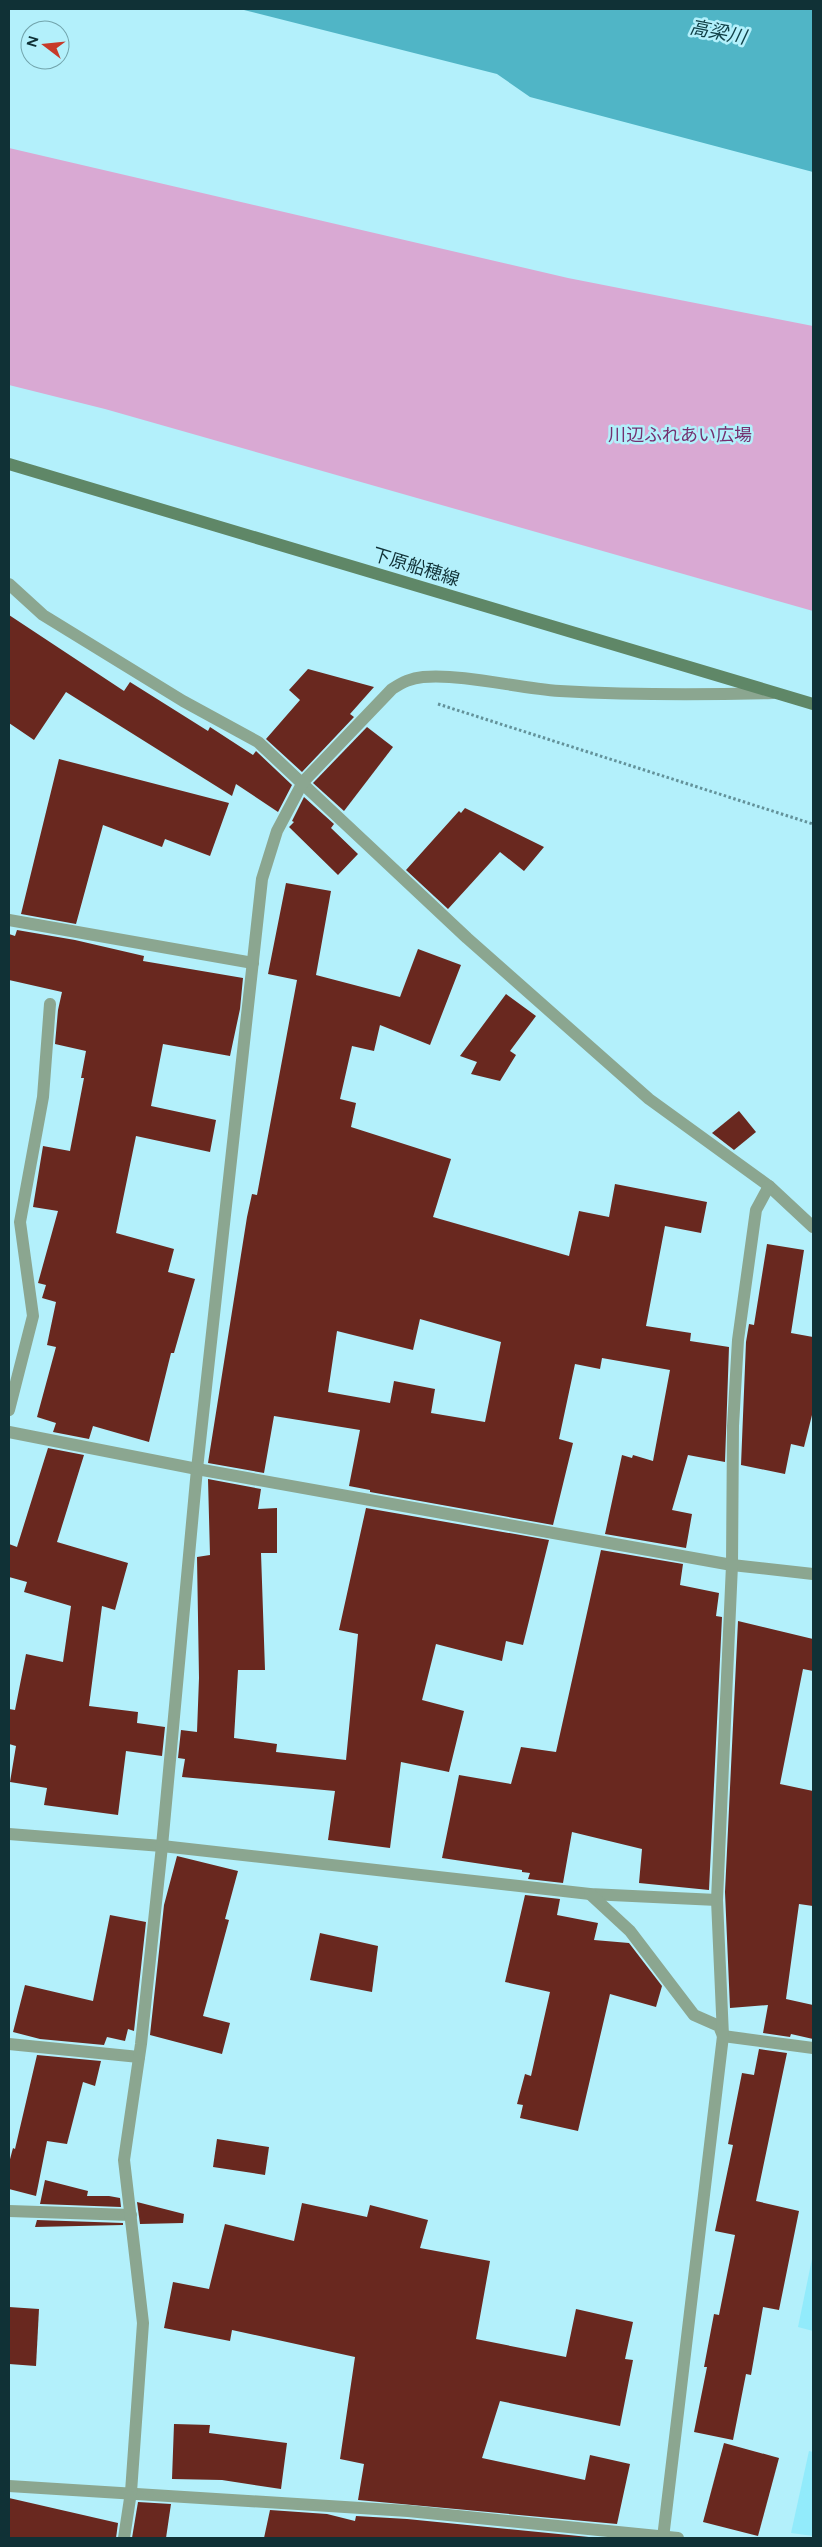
<svg xmlns="http://www.w3.org/2000/svg" width="822" height="2547" viewBox="0 0 822 2547" font-family="Figtree,'Noto Sans JP',sans-serif">
	<rect width="100%" height="100%" fill="#b3f0fb"/>
	<g fill="#92ebfb">
		<path d="M 813,2254 L 813,2331 L 798,2327 Z"/>
		<path d="M 809,2451 L 813,2452 L 813,2536 L 791,2533 Z"/>
	</g>
	<path fill="#d9a9d3" d="M 9,148 L 568,278 L 813,326 L 813,611 L 105,409 L 9,385 Z"/>
	<path fill="#50b5c6" d="M 240,9 L 813,9 L 813,172 L 530,97 L 497,74 Z"/>
	<g fill="#69281f" fill-rule="evenodd">
		<path d="M 9,615 L 124,691 L 130,682 L 208,731 L 210,727 L 253,755 L 256,751 L 292,785 L 278,812 L 236,784 L 232,796 L 66,692 L 34,740 L 9,723 Z"/>
		<path d="M 308,669 L 374,687 L 350,714 L 354,717 L 302,772 L 266,739 L 300,700 L 289,690 Z"/>
		<path d="M 367,727 L 393,747 L 344,811 L 313,783 Z"/>
		<path d="M 59,759 L 229,803 L 210,856 L 165,839 L 162,847 L 103,825 L 76,924 L 21,914 Z"/>
		<path d="M 304,797 L 334,824 L 331,828 L 358,854 L 338,875 L 289,827 L 294,822 L 292,821 Z"/>
		<path d="M 465,808 L 544,847 L 524,871 L 500,852 L 448,909 L 406,870 L 459,811 L 461,813 Z"/>
		<path d="M 286,883 L 331,891 L 316,975 L 400,997 L 418,949 L 461,965 L 430,1045 L 380,1025 L 374,1051 L 352,1046 L 340,1099 L 356,1103 L 351,1127 L 451,1159 L 433,1217 L 569,1256 L 579,1211 L 609,1217 L 615,1184 L 707,1202 L 701,1233 L 665,1226 L 646,1326 L 691,1333 L 690,1341 L 729,1347 L 725,1462 L 688,1455 L 672,1510 L 692,1514 L 686,1548 L 605,1534 L 622,1455 L 632,1458 L 633,1455 L 653,1461 L 670,1370 L 602,1358 L 600,1369 L 575,1364 L 559,1439 L 573,1443 L 553,1525 L 370,1492 L 370,1490 L 349,1486 L 360,1430 L 274,1416 L 264,1473 L 208,1463 L 247,1217 L 252,1194 L 257,1195 L 297,980 L 268,974 ZM 420,1319 L 501,1342 L 485,1422 L 431,1413 L 435,1389 L 394,1381 L 390,1403 L 328,1392 L 337,1331 L 413,1350 Z"/>
		<path d="M 17,930 L 75,940 L 144,956 L 143,961 L 243,978 L 240,1009 L 230,1056 L 163,1044 L 151,1106 L 216,1120 L 210,1152 L 136,1136 L 116,1233 L 174,1249 L 168,1272 L 195,1279 L 174,1353 L 171,1353 L 149,1442 L 93,1426 L 89,1439 L 53,1432 L 56,1423 L 37,1417 L 56,1347 L 47,1345 L 56,1302 L 42,1298 L 46,1285 L 38,1283 L 58,1211 L 33,1207 L 43,1146 L 70,1151 L 84,1078 L 81,1078 L 86,1051 L 55,1044 L 58,1010 L 62,992 L 9,980 L 9,934 L 15,936 Z"/>
		<path d="M 506,994 L 536,1016 L 510,1051 L 516,1055 L 500,1081 L 471,1074 L 477,1062 L 460,1056 Z"/>
		<path d="M 739,1111 L 756,1132 L 734,1150 L 712,1133 Z"/>
		<path d="M 767,1244 L 804,1250 L 791,1333 L 813,1337 L 813,1411 L 804,1447 L 791,1444 L 785,1474 L 741,1465 L 746,1342 L 749,1324 L 754,1325 Z"/>
		<path d="M 48,1448 L 84,1455 L 57,1542 L 128,1563 L 115,1610 L 102,1606 L 89,1706 L 138,1712 L 137,1723 L 165,1727 L 162,1756 L 126,1751 L 118,1815 L 44,1805 L 47,1788 L 10,1782 L 16,1746 L 9,1744 L 9,1709 L 15,1710 L 26,1654 L 63,1662 L 71,1606 L 24,1592 L 27,1582 L 9,1577 L 9,1544 L 17,1547 Z"/>
		<path d="M 208,1479 L 261,1489 L 258,1509 L 277,1508 L 277,1553 L 261,1553 L 265,1670 L 238,1670 L 234,1738 L 277,1744 L 276,1752 L 346,1760 L 358,1634 L 339,1630 L 366,1508 L 549,1540 L 523,1645 L 506,1641 L 502,1661 L 436,1644 L 422,1700 L 464,1711 L 449,1772 L 401,1762 L 390,1848 L 328,1840 L 335,1791 L 182,1777 L 185,1759 L 178,1758 L 181,1730 L 197,1732 L 199,1678 L 197,1557 L 210,1555 Z"/>
		<path d="M 601,1550 L 683,1564 L 680,1585 L 719,1593 L 716,1616 L 722,1617 L 709,1890 L 639,1883 L 642,1849 L 572,1832 L 563,1883 L 528,1879 L 530,1873 L 522,1872 L 522,1870 L 442,1858 L 459,1775 L 511,1784 L 521,1747 L 556,1752 Z"/>
		<path d="M 738,1621 L 813,1639 L 813,1671 L 803,1669 L 780,1784 L 813,1791 L 813,1906 L 799,1904 L 786,1999 L 813,2005 L 813,2039 L 791,2034 L 790,2037 L 763,2033 L 768,2005 L 730,2008 L 725,1892 Z"/>
		<path d="M 177,1856 L 238,1871 L 225,1919 L 229,1920 L 203,2016 L 230,2023 L 222,2054 L 150,2035 L 164,1905 Z"/>
		<path d="M 525,1895 L 560,1899 L 557,1915 L 598,1923 L 594,1940 L 629,1943 L 662,1986 L 656,2007 L 610,1994 L 578,2131 L 520,2118 L 523,2105 L 517,2104 L 525,2074 L 531,2076 L 550,1992 L 505,1982 Z"/>
		<path d="M 110,1915 L 146,1922 L 134,2031 L 128,2029 L 125,2041 L 107,2037 L 104,2045 L 40,2039 L 13,2032 L 25,1985 L 93,2001 Z"/>
		<path d="M 320,1933 L 378,1946 L 372,1992 L 310,1980 Z"/>
		<path d="M 759,2049 L 787,2053 L 756,2201 L 799,2211 L 779,2310 L 763,2307 L 751,2375 L 746,2374 L 733,2440 L 694,2432 L 707,2367 L 704,2367 L 714,2314 L 719,2315 L 735,2235 L 715,2231 L 733,2145 L 728,2144 L 742,2073 L 754,2075 Z"/>
		<path d="M 37,2055 L 101,2061 L 95,2086 L 83,2082 L 67,2144 L 47,2141 L 36,2196 L 9,2189 L 9,2163 L 13,2148 L 15,2149 Z"/>
		<path d="M 217,2139 L 269,2147 L 265,2175 L 213,2167 Z"/>
		<path d="M 45,2180 L 88,2191 L 87,2196 L 109,2196 L 120,2198 L 121,2207 L 40,2204 Z"/>
		<path d="M 137,2202 L 184,2214 L 183,2223 L 140,2224 Z"/>
		<path d="M 302,2203 L 367,2217 L 370,2205 L 428,2220 L 420,2248 L 490,2261 L 476,2339 L 566,2357 L 576,2309 L 633,2322 L 625,2359 L 633,2360 L 620,2426 L 500,2401 L 482,2458 L 585,2480 L 590,2455 L 630,2464 L 617,2524 L 358,2500 L 364,2464 L 340,2459 L 355,2357 L 232,2330 L 230,2341 L 164,2328 L 173,2282 L 209,2289 L 225,2224 L 294,2241 Z"/>
		<path d="M 37,2220 L 123,2223 L 123,2225 L 35,2227 Z"/>
		<path d="M 9,2307 L 39,2309 L 36,2366 L 9,2364 Z"/>
		<path d="M 174,2424 L 210,2425 L 209,2433 L 287,2443 L 281,2489 L 222,2480 L 172,2479 Z"/>
		<path d="M 724,2443 L 779,2458 L 758,2536 L 703,2522 Z"/>
		<path d="M 9,2498 L 118,2523 L 116,2538 L 9,2538 Z"/>
		<path d="M 138,2502 L 171,2504 L 166,2538 L 132,2538 Z"/>
		<path d="M 270,2510 L 327,2514 L 355,2521 L 356,2516 L 407,2519 L 599,2538 L 264,2538 Z"/>
	</g>
	<g fill="none" stroke-linecap="round" stroke-linejoin="round">
		<path stroke="#63929a" stroke-width="3" stroke-dasharray="2.5 2.5" stroke-linecap="butt" d="M 438,704 L 813,824"/>
		<path stroke="#8ba690" stroke-width="12" d="M 9,920 L 253,963"/>
		<g stroke="#8ba690" stroke-width="12">
			<path d="M 9,584 L 43,615 L 183,701 L 258,742 L 467,938 L 649,1099 L 769,1186 L 813,1227"/>
			<path d="M 9,1410 L 33,1316 L 20,1222 L 43,1097 L 50,1004"/>
			<path d="M 9,1432 L 197,1469 L 732,1565 L 813,1574"/>
			<path d="M 9,1834 L 162,1846 L 590,1894 L 717,1900"/>
			<path d="M 590,1894 L 630,1931 L 694,2015 L 719,2026 L 723,2036 L 813,2048"/>
			<path d="M 9,2044 L 139,2057"/>
			<path d="M 9,2211 L 131,2215"/>
			<path d="M 9,2486 L 408,2511 L 678,2538"/>
			<path d="M 124,2538 L 131,2492 L 143,2323 L 124,2160 L 141,2044 L 162,1846 L 197,1469 L 262,879 L 277,831 L 303,782 L 392,689 C 403,682 411,678 423,677 C 468,674 515,688 560,691 C 631,695 702,695 773,693"/>
			<path d="M 663,2538 L 723,2036 L 717,1900 L 732,1565 L 733,1426 L 738,1340 L 756,1210 L 769,1186"/>
		</g>
		<path stroke="#5f8767" stroke-width="12" d="M 9,464 L 813,704"/>
	</g>
	<g text-anchor="middle" dominant-baseline="central" stroke-width="5" stroke-linejoin="round" paint-order="stroke">
		<g font-size="18" fill="#74306f" stroke="#b3f0fb">
			<text x="680" y="435">川辺ふれあい広場</text>
		</g>
		<g font-size="18" fill="#103136" stroke="#b3f0fb">
			<text transform="translate(416 567) rotate(17)">下原船穂線</text>
		</g>
		<g font-size="19" font-style="italic" fill="#103f46" stroke="#b3f0fb">
			<text transform="translate(718 32) rotate(11)">高梁川</text>
		</g>
	</g>
	<rect width="822" height="2547" fill="none" stroke="#103136" stroke-width="20"/>
	<g transform="translate(45 45) rotate(286)"><circle r="24" fill="#b3f0fb" stroke="#72a4ac"/>
	<path d="M0-4L9 19L0 12L-9 19Z" fill="#c73a2a"/>
	<text y="-8" font-size="14" font-weight="bold" text-anchor="middle" fill="#103136">N</text>
	</g>
</svg>
